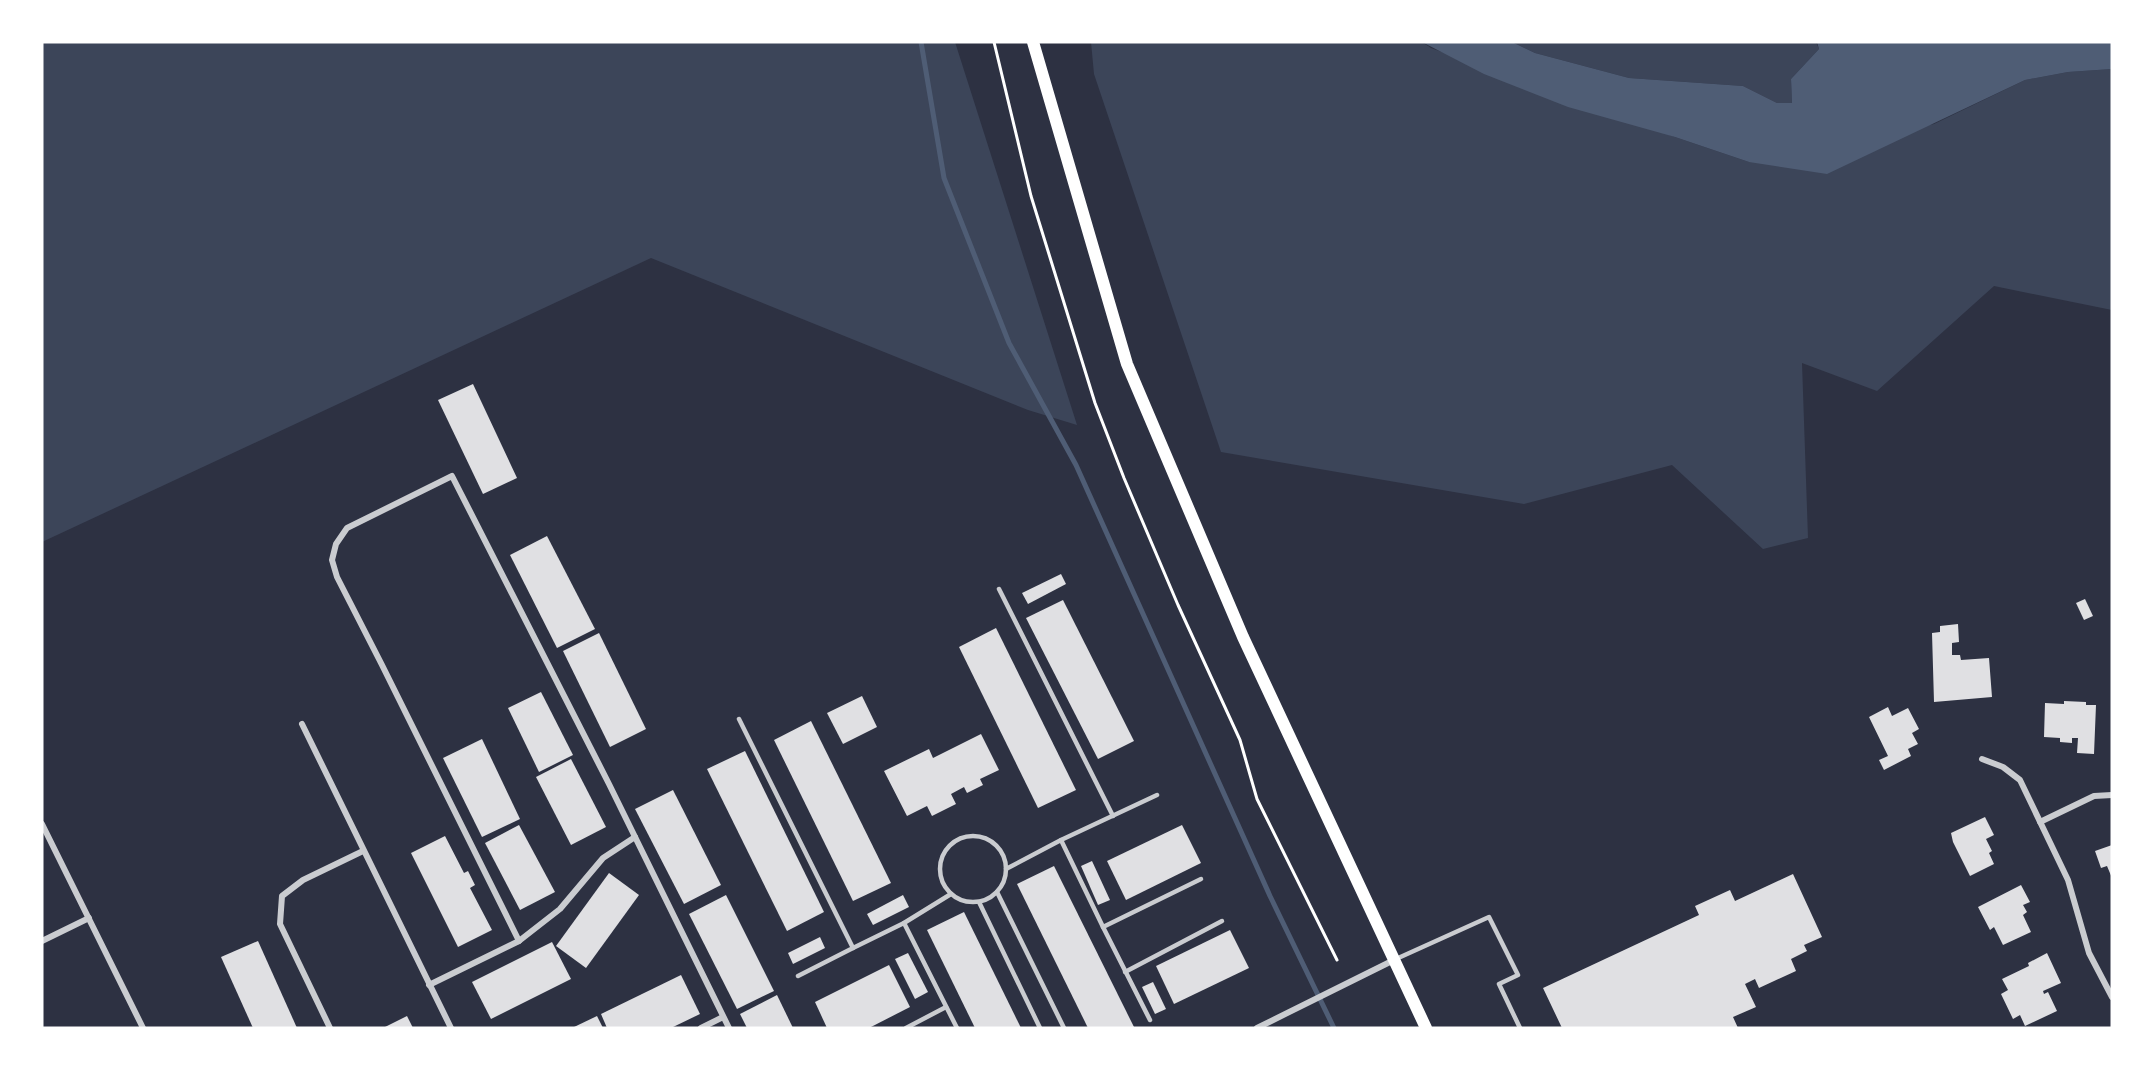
<svg xmlns="http://www.w3.org/2000/svg" width="2154" height="1070" viewBox="0 0 2154 1070" font-family="Helvetica,sans-serif">
	<rect width="100%" height="100%" fill="#2d3142"/>
	<g fill="#3c4559">
		<path d="M 42,42 L 955,42 L 1077,425 L 1028,410 L 651,258 L 42,542 Z"/>
		<path d="M 1091,42 L 1422,42 L 1431,48 L 1675,137 L 1749,162 L 1934,124 L 2025,80 L 2068,72 L 2112,69 L 2112,310 L 1994,286 L 1877,391 L 1802,363 L 1808,538 L 1763,549 L 1672,465 L 1524,504 L 1221,452 L 1094,74 Z"/>
		<path d="M 1512,42 L 1816,42 L 1819,49 L 1791,79 L 1792,103 L 1777,103 L 1743,86 L 1629,78 L 1535,53 Z"/>
	</g>
	<path fill="#4f5d75" d="M 1422,42 L 1512,42 L 1535,53 L 1629,78 L 1743,86 L 1777,103 L 1792,103 L 1791,79 L 1819,49 L 1817,42 L 2112,42 L 2112,69 L 2068,72 L 2025,80 L 1827,174 L 1749,162 L 1675,137 L 1568,107 L 1484,74 Z"/>
	<g fill="none" stroke-linecap="round" stroke-linejoin="round">
		<path stroke="#4f5d75" stroke-width="5" d="M 921,42 L 944,178 L 1009,343 L 1076,465 L 1270,896 L 1334,1028"/>
	</g>
	<g fill="#e0e0e3">
		<path d="M 473,384 L 517,478 L 483,494 L 438,400 Z"/>
		<path d="M 547,536 L 595,629 L 557,648 L 510,555 Z"/>
		<path d="M 1061,574 L 1066,584 L 1028,604 L 1022,593 Z"/>
		<path d="M 2085,599 L 2093,616 L 2084,620 L 2076,603 Z"/>
		<path d="M 1063,600 L 1134,741 L 1098,759 L 1026,618 Z"/>
		<path d="M 1958,624 L 1959,642 L 1952,643 L 1952,655 L 1960,655 L 1961,660 L 1989,658 L 1992,697 L 1934,702 L 1932,633 L 1940,632 L 1940,626 Z"/>
		<path d="M 996,628 L 1076,790 L 1038,808 L 959,647 Z"/>
		<path d="M 599,633 L 646,729 L 610,747 L 563,651 Z"/>
		<path d="M 541,692 L 573,755 L 539,772 L 508,708 Z"/>
		<path d="M 862,696 L 877,727 L 843,744 L 827,713 Z"/>
		<path d="M 2064,701 L 2086,702 L 2086,705 L 2096,705 L 2094,754 L 2077,753 L 2078,738 L 2072,738 L 2072,743 L 2060,742 L 2060,738 L 2044,737 L 2045,703 L 2064,704 Z"/>
		<path d="M 1888,707 L 1892,716 L 1908,708 L 1919,729 L 1912,733 L 1918,744 L 1908,749 L 1911,756 L 1884,770 L 1879,760 L 1888,756 L 1869,717 Z"/>
		<path d="M 811,721 L 891,883 L 853,901 L 774,740 Z"/>
		<path d="M 981,734 L 999,770 L 980,779 L 983,785 L 967,793 L 964,787 L 951,794 L 956,804 L 932,816 L 927,806 L 907,816 L 884,771 L 929,749 L 933,758 Z"/>
		<path d="M 482,739 L 520,819 L 482,837 L 443,758 Z"/>
		<path d="M 745,751 L 824,912 L 787,931 L 707,769 Z"/>
		<path d="M 571,759 L 606,827 L 571,845 L 536,777 Z"/>
		<path d="M 673,790 L 721,885 L 684,904 L 635,809 Z"/>
		<path d="M 1985,817 L 1994,835 L 1986,839 L 1992,851 L 1989,853 L 1994,864 L 1970,876 L 1953,842 L 1951,833 Z"/>
		<path d="M 519,825 L 555,892 L 520,910 L 485,843 Z"/>
		<path d="M 1182,825 L 1201,863 L 1126,900 L 1107,861 Z"/>
		<path d="M 445,836 L 464,873 L 468,871 L 475,885 L 470,888 L 492,930 L 458,947 L 411,853 Z"/>
		<path d="M 2112,845 L 2112,878 L 2107,866 L 2101,868 L 2095,851 Z"/>
		<path d="M 1092,861 L 1110,900 L 1098,905 L 1081,866 Z"/>
		<path d="M 1054,866 L 1134,1027 L 1133,1028 L 1088,1028 L 1017,884 Z"/>
		<path d="M 609,873 L 639,895 L 586,968 L 556,946 Z"/>
		<path d="M 1793,874 L 1822,937 L 1804,945 L 1807,951 L 1791,959 L 1796,971 L 1759,988 L 1755,979 L 1745,984 L 1756,1007 L 1733,1017 L 1738,1028 L 1562,1028 L 1543,988 L 1699,915 L 1695,906 L 1730,890 L 1735,901 Z"/>
		<path d="M 2021,885 L 2030,902 L 2023,905 L 2027,912 L 2023,915 L 2031,932 L 2003,945 L 1994,927 L 1990,930 L 1978,907 Z"/>
		<path d="M 726,895 L 774,991 L 737,1009 L 689,914 Z"/>
		<path d="M 903,895 L 909,907 L 873,925 L 867,914 Z"/>
		<path d="M 964,912 L 1021,1028 L 975,1028 L 927,930 Z"/>
		<path d="M 1230,930 L 1249,968 L 1174,1004 L 1156,966 Z"/>
		<path d="M 820,937 L 825,948 L 793,964 L 788,953 Z"/>
		<path d="M 258,941 L 297,1028 L 253,1028 L 221,957 Z"/>
		<path d="M 552,942 L 571,979 L 491,1019 L 472,982 Z"/>
		<path d="M 908,953 L 928,992 L 915,999 L 895,959 Z"/>
		<path d="M 2047,953 L 2061,983 L 2043,991 L 2044,994 L 2048,992 L 2057,1011 L 2025,1026 L 2020,1015 L 2013,1019 L 2001,994 L 2008,990 L 2002,979 L 2029,966 L 2028,963 Z"/>
		<path d="M 889,965 L 910,1007 L 869,1028 L 827,1028 L 815,1002 Z"/>
		<path d="M 681,975 L 700,1014 L 671,1028 L 607,1028 L 601,1014 Z"/>
		<path d="M 1153,982 L 1166,1009 L 1155,1014 L 1142,987 Z"/>
		<path d="M 777,995 L 793,1028 L 747,1028 L 740,1014 Z"/>
		<path d="M 407,1016 L 413,1028 L 383,1028 Z"/>
		<path d="M 597,1016 L 603,1028 L 572,1028 Z"/>
	</g>
	<g fill="none" stroke-linecap="round" stroke-linejoin="round">
		<path stroke="#fff" stroke-width="3" d="M 994,42 L 1031,196 L 1095,403 L 1124,478 L 1178,605 L 1240,740 L 1257,799 L 1337,960"/>
		<g stroke="#caccd0" stroke-width="4.5">
			<path d="M 999,589 L 1113,816"/>
			<path d="M 739,719 L 853,948 L 798,976"/>
			<circle cx="973" cy="869" r="33"/>
			<path d="M 1061,840 L 1103,927 L 1201,879"/>
			<path d="M 1006,869 L 1061,840 L 1157,795"/>
			<path d="M 997,892 L 1064,1028"/>
			<path d="M 979,902 L 1040,1028"/>
			<path d="M 904,923 L 957,1028"/>
			<path d="M 1103,927 L 1150,1020"/>
			<path d="M 853,948 L 904,923 L 951,894"/>
			<path d="M 1396,959 L 1489,917 L 1518,975 L 1499,984 L 1520,1028"/>
			<path d="M 1125,972 L 1222,921"/>
			<path d="M 906,1028 L 946,1007"/>
		</g>
		<g stroke="#caccd0" stroke-width="6">
			<path d="M 302,724 L 451,1028"/>
			<path d="M 1982,759 L 2003,767 L 2020,780 L 2068,880 L 2089,953 L 2112,997"/>
			<path d="M 2040,822 L 2094,796 L 2112,795"/>
			<path d="M 42,824 L 143,1028"/>
			<path d="M 42,941 L 89,918"/>
			<path d="M 519,941 L 382,665 L 337,577 L 332,560 L 336,544 L 347,528 L 452,476 L 609,784 L 729,1028"/>
			<path d="M 429,985 L 519,941 L 560,909 L 603,858 L 635,837"/>
			<path d="M 330,1028 L 280,924 L 282,896 L 303,880 L 363,851"/>
			<path d="M 701,1028 L 723,1017"/>
			<path d="M 1257,1028 L 1394,960"/>
		</g>
		<path stroke="#fff" stroke-width="12" d="M 1033,42 L 1127,364 L 1243,637 L 1426,1028"/>
	</g>
	<rect width="2154" height="1070" fill="none" stroke="#ffffff" stroke-width="87"/>
</svg>
